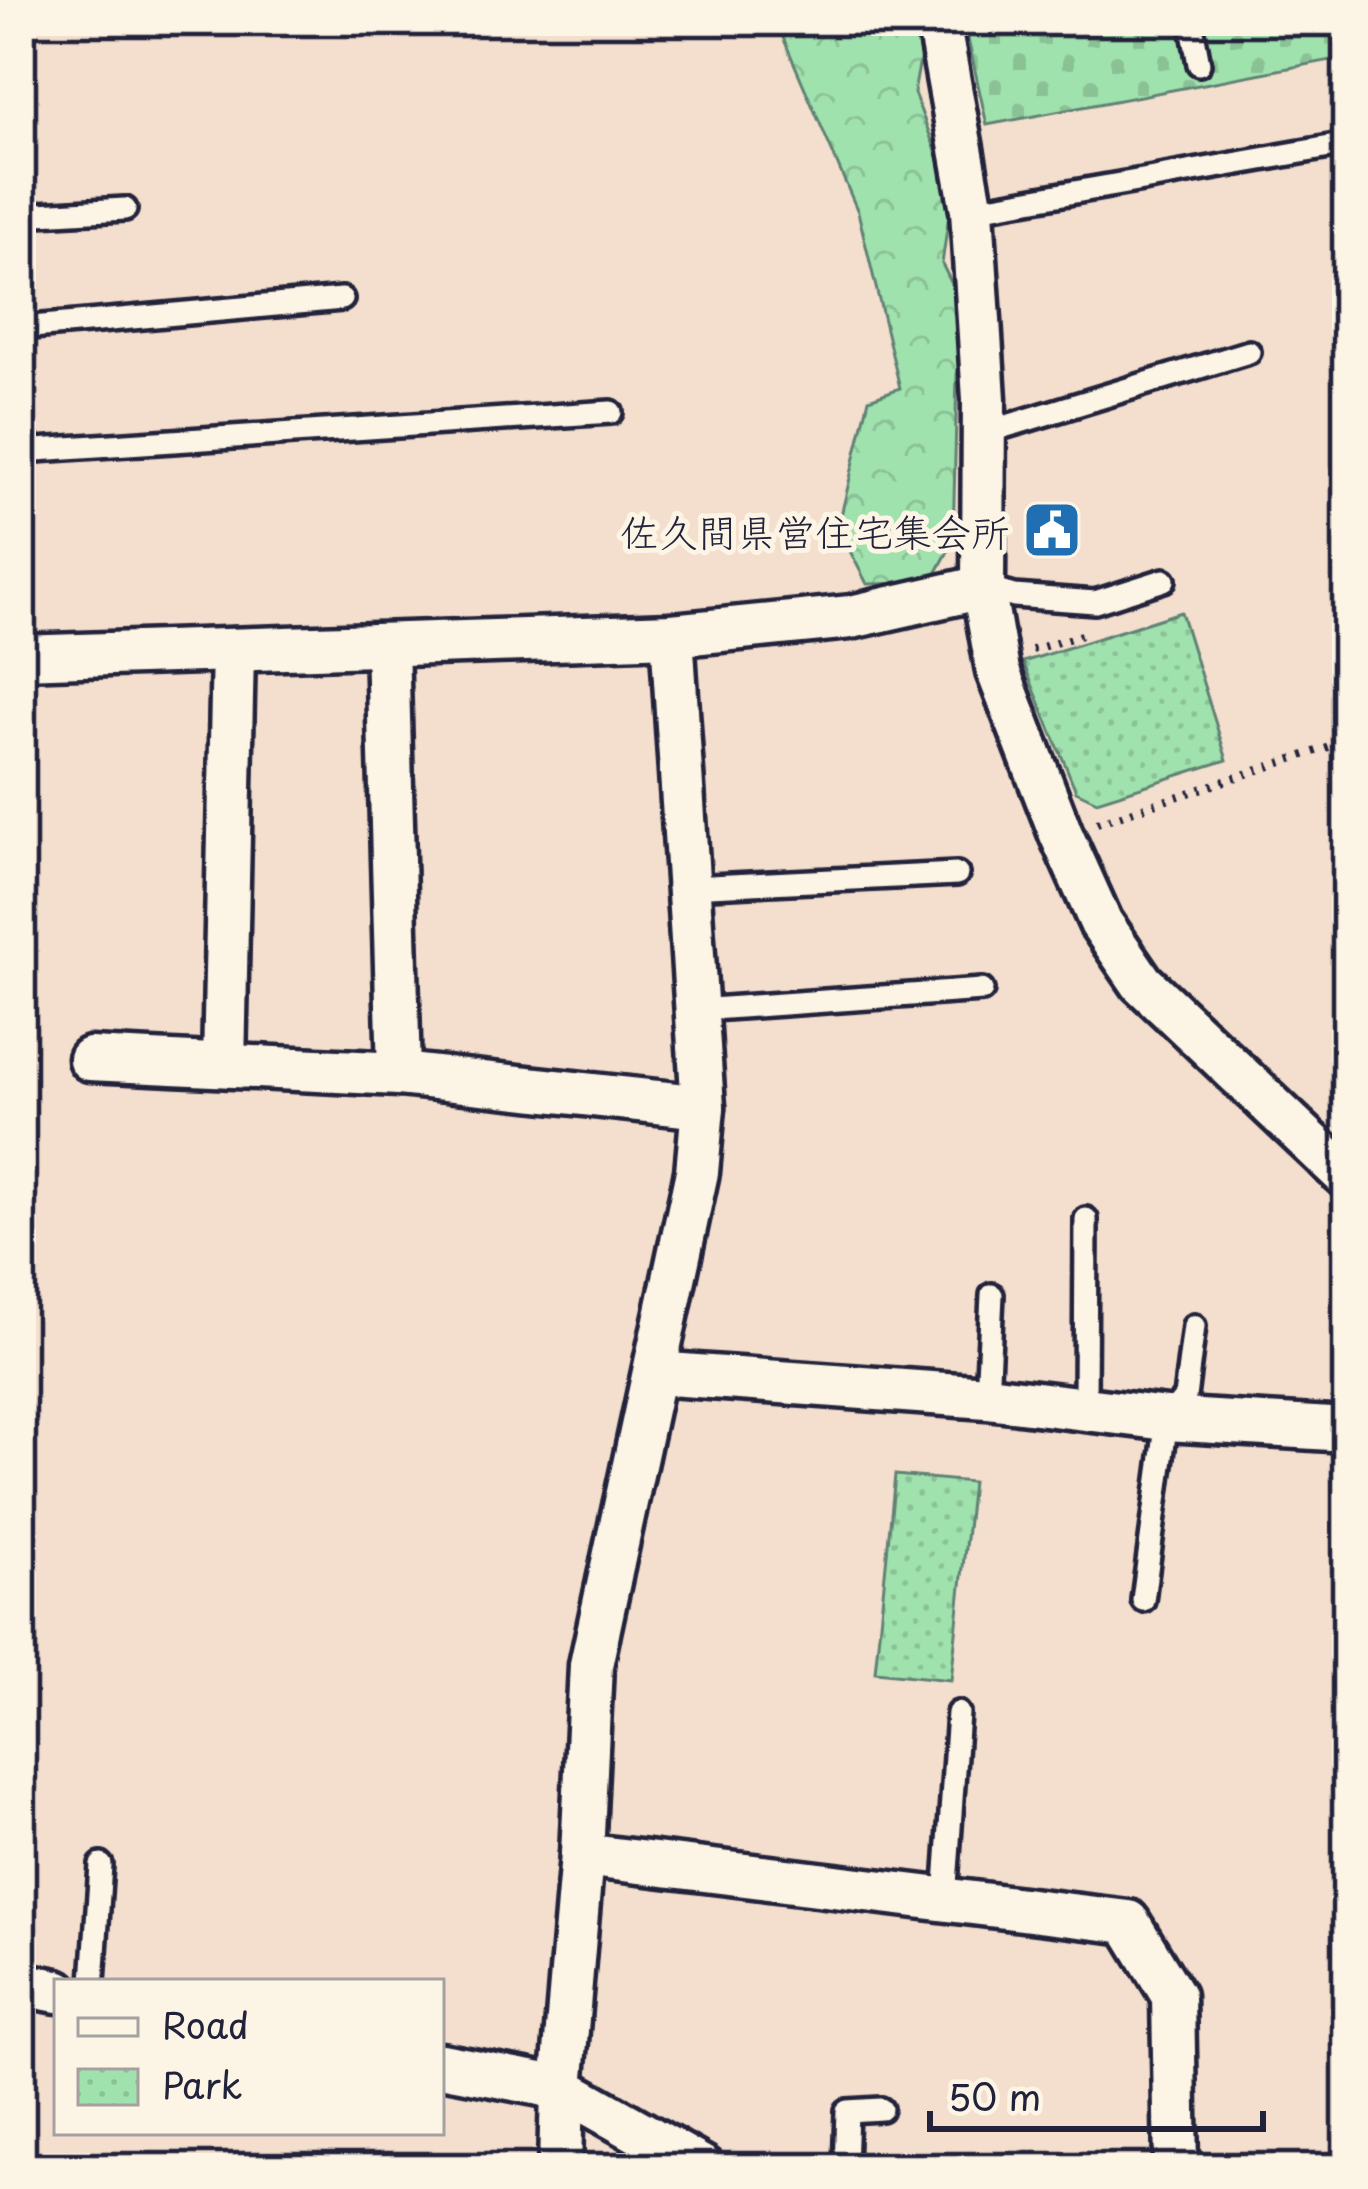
<svg xmlns="http://www.w3.org/2000/svg" width="1368" height="2189" viewBox="0 0 1368 2189" font-family="'Playpen Sans','Klee One',sans-serif">
	<defs>
		<pattern id="forest-crowns" width="20" height="18" patternUnits="userSpaceOnUse" patternTransform="scale(3)"><rect width="20" height="18" fill="#a0e2ad"/><path d="M2 6a3 3 0 1 1 6 0M12 15a3 3 0 1 1 6 0" fill="none" stroke="#8ac296"/></pattern>
		<pattern id="cemetery-stones" width="16" height="16" patternUnits="userSpaceOnUse" patternTransform="scale(3)"><rect width="16" height="16" fill="#a0e2ad"/><path d="M2 7V4a2 2 0 0 1 4 0v3zM10 15v-3a2 2 0 0 1 4 0v3z" fill="#8ac296"/></pattern>
		<pattern id="park-dots" width="8" height="8" patternUnits="userSpaceOnUse" patternTransform="scale(3)"><rect width="8" height="8" fill="#a0e2ad"/><path d="M2 2h.1M6 6h.1" fill="none" stroke="#8ac296" stroke-width="1.8" stroke-linecap="round"/></pattern>
	</defs>
	<rect width="100%" height="100%" fill="#f4dfce"/>
	<filter id="ink" filterUnits="userSpaceOnUse"><feTurbulence type="fractalNoise" baseFrequency=".00833" numOctaves="2"/><feDisplacementMap in="SourceGraphic" scale="24" xChannelSelector="R" yChannelSelector="G"/><feConvolveMatrix kernelMatrix="1 2 1 2 8 2 1 2 1" color-interpolation-filters="sRGB"/></filter>
	<g filter="url(#ink)">
		<path fill="url(#forest-crowns)" stroke="#618274" stroke-width="3" d="M 776,21 L 901,21 L 922,49 L 914,93 L 952,193 L 942,264 L 974,329 L 957,374 L 953,542 L 931,583 L 867,584 L 838,528 L 869,399 L 900,388 L 858,212 Z"/>
		<path fill="url(#cemetery-stones)" stroke="#618274" stroke-width="3" d="M 964,21 L 1347,21 L 1347,57 L 987,125 Z"/>
		<g fill="url(#park-dots)" stroke="#618274" stroke-width="3">
			<path d="M 1181,612 L 1227,760 L 1097,801 L 1076,791 L 1023,662 Z"/>
			<path d="M 895,1475 L 972,1482 L 951,1680 L 875,1672 Z"/>
		</g>
		<g fill="none" stroke-linecap="round" stroke-linejoin="round">
			<defs>
				<g id="service">
					<path d="M 1191,21 L 1199,64"/>
					<path d="M 972,210 L 1347,144"/>
					<path d="M 21,215 L 125,209"/>
					<path d="M 21,328 L 342,299"/>
					<path d="M 984,433 L 1249,352"/>
					<path d="M 21,451 L 611,412"/>
					<path d="M 983,587 L 1014,596 L 1095,602 L 1164,580"/>
					<path d="M 689,887 L 957,874"/>
					<path d="M 697,1010 L 982,990"/>
					<path d="M 987,1397 L 992,1295"/>
					<path d="M 1085,1407 L 1086,1219"/>
					<path d="M 1143,1600 L 1167,1419 L 1185,1397 L 1194,1326"/>
					<path d="M 945,1899 L 958,1713"/>
					<path d="M 93,1982 L 101,1865"/>
					<path d="M 845,2168 L 847,2111 L 881,2109"/>
				</g>
				<g id="minor">
					<path d="M 938,21 L 972,210 L 984,399 L 983,587 L 998,671 L 1061,834 L 1101,923 L 1142,983 L 1347,1177"/>
					<path d="M 387,645 L 399,1074"/>
					<path d="M 21,657 L 672,635 L 851,617 L 983,587"/>
					<path d="M 90,1059 L 399,1074 L 703,1107"/>
					<path d="M 224,1065 L 233,650"/>
					<path d="M 655,1373 L 987,1397 L 1167,1419 L 1347,1430"/>
					<path d="M 582,1855 L 1128,1922 L 1173,1996 L 1176,2168"/>
					<path d="M 21,1984 L 57,1991"/>
					<path d="M 441,2065 L 562,2088 L 703,2168"/>
					<path d="M 560,2168 L 562,2088 L 582,1855 L 591,1665 L 697,1172 L 703,1107 L 672,635"/>
				</g>
			</defs>
			<use href="#service" stroke="#22223b" stroke-width="30"/>
			<use href="#minor" stroke="#22223b" stroke-width="51"/>
			<g stroke="#22223b" stroke-width="8" stroke-dasharray="3 9" stroke-linecap="butt">
				<path d="M 1032,650 L 1081,635"/>
				<path d="M 1097,823 L 1347,741"/>
			</g>
			<use href="#service" stroke="#fcf5e5" stroke-width="21"/>
			<use href="#minor" stroke="#fcf5e5" stroke-width="42"/>
		</g>
	</g>
	<defs>
		<symbol id="civic-square" viewBox="-11 -11 22 22"><rect x="-9" y="-9" width="18" height="18" rx="4" fill="#1f6fb2" stroke="#fcf5e5"/><path d="M-.6-6.5H3V-4.5H.6V-3L4-1V1h2V6H-6V1h2V-1L-.6-3ZM-1.2 2.5V6h2.4V2.5Z" fill="#fff"/></symbol>
	</defs>
	<g fill-rule="evenodd">
		<use href="#civic-square" x="1019" y="497" width="66" height="66"/>
	</g>
	<g text-anchor="middle" dominant-baseline="central" stroke-width="10" stroke-linejoin="round" paint-order="stroke">
		<g font-size="39" fill="#22223b" stroke="#fcf5e5" text-anchor="end">
			<text x="1010" y="530">佐久間県営住宅集会所</text>
		</g>
	</g>
	<rect width="1368" height="2189" fill="none" stroke="#fcf5e5" stroke-width="72"/>
	<rect x="36" y="36" width="1296" height="2117" fill="none" stroke="#22223b" stroke-width="4.5" filter="url(#ink)"/>
	<rect x="54" y="1979" width="390" height="156" fill="#fcf5e5" stroke="#a5a1a1" stroke-width="3"/>
	<rect x="78" y="2018" width="60" height="18" fill="#fcf5e5" stroke="#a5a1a1" stroke-width="3"/>
	<text x="162" y="2039" font-size="36" fill="#22223b">Road</text>
	<rect x="78" y="2069" width="60" height="36" fill="url(#park-dots)" stroke="#a5a1a1" stroke-width="3"/>
	<text x="162" y="2099" font-size="36" fill="#22223b">Park</text>
	<path d="M930 2111v18h333v-18" fill="none" stroke="#22223b" stroke-width="6"/>
	<text x="948" y="2111" font-size="36" fill="#22223b" stroke="#fcf5e5" stroke-width="9" paint-order="stroke">50 m</text>
</svg>
